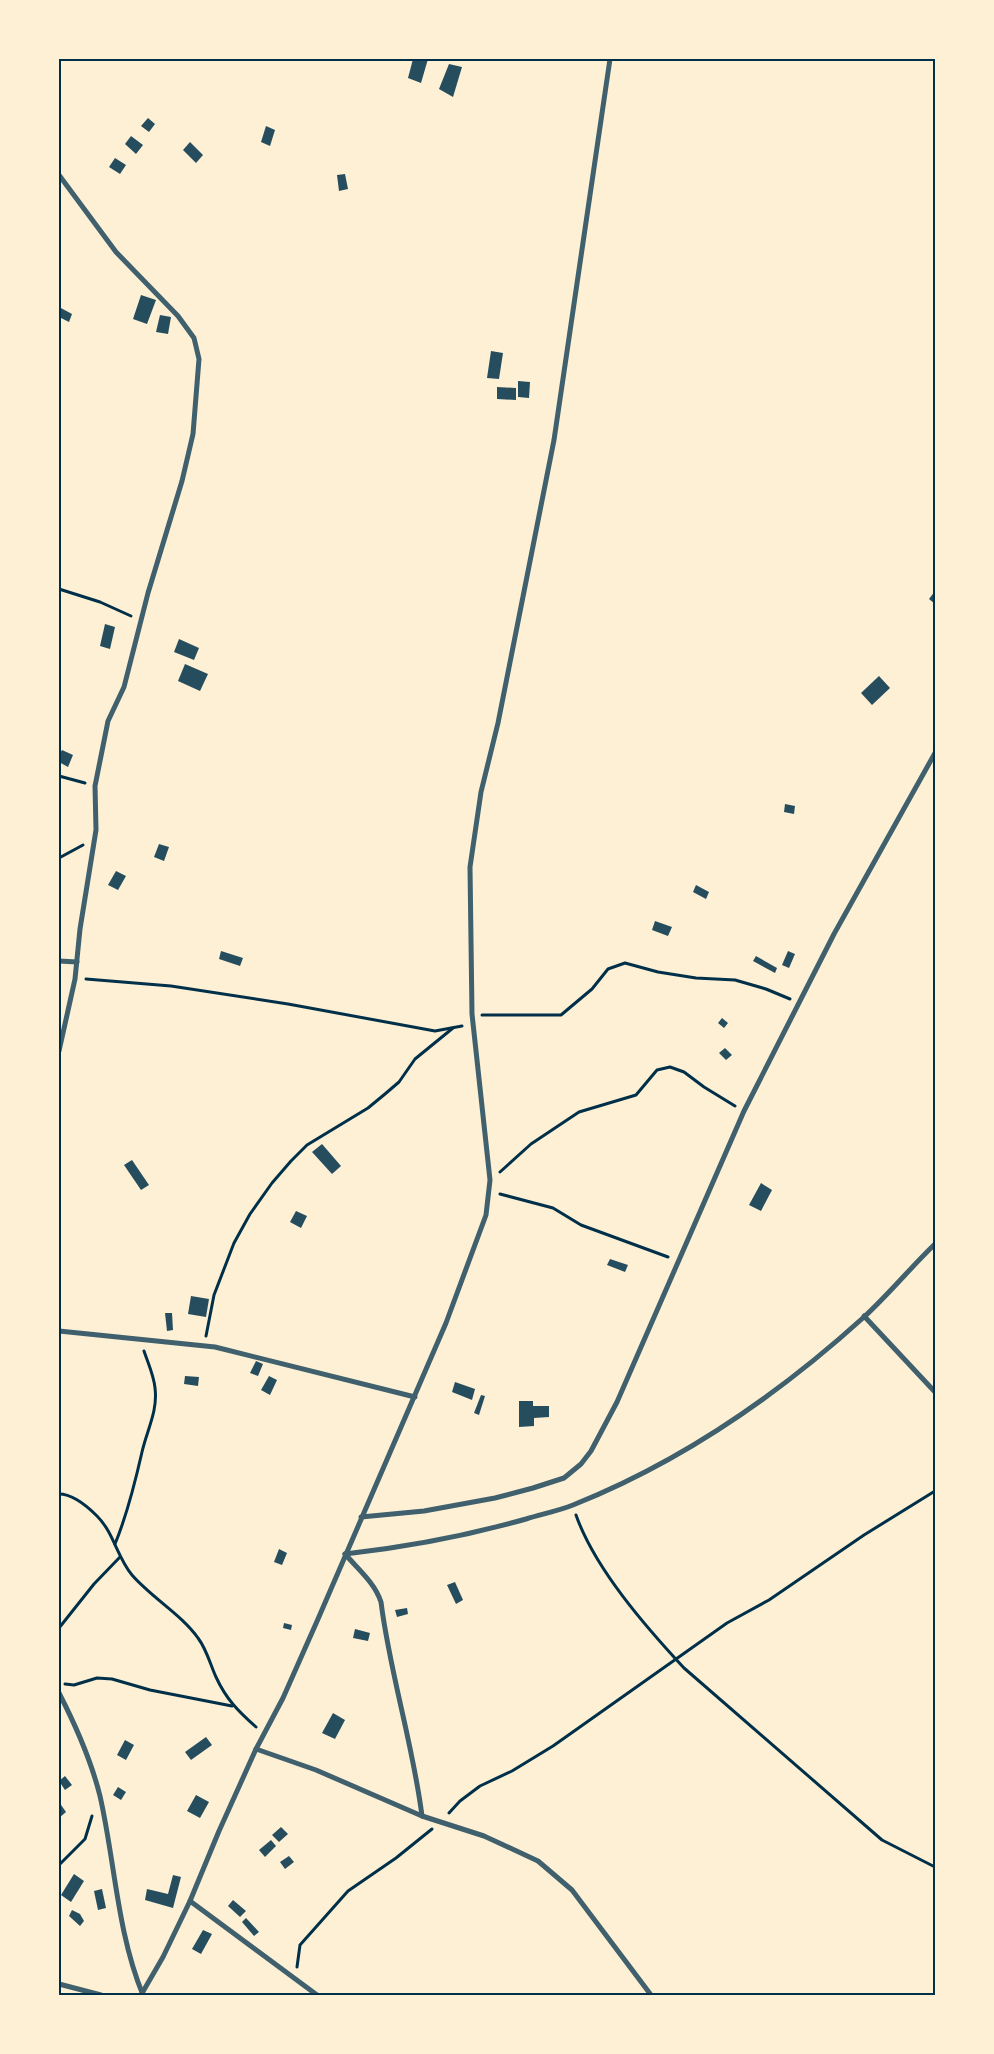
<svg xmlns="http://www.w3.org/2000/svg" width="994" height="2054" viewBox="0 0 994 2054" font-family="'Nunito Sans',sans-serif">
	<rect width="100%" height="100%" fill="#fdf0d5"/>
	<g fill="#264d5e">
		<path d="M 413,59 L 428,59 L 421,83 L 408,78 Z"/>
		<path d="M 449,64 L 462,67 L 453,97 L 439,89 Z"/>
		<path d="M 148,118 L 155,124 L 149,132 L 141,126 Z"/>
		<path d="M 266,126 L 275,130 L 270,146 L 261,142 Z"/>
		<path d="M 131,136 L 143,145 L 136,154 L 125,144 Z"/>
		<path d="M 190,142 L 203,155 L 196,163 L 183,150 Z"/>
		<path d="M 115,158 L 126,165 L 120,174 L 109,167 Z"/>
		<path d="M 345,174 L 348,189 L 339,191 L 337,175 Z"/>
		<path d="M 141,295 L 156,300 L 147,324 L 133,319 Z"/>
		<path d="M 59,307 L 72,314 L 69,322 L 59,317 Z"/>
		<path d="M 160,315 L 171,317 L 168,334 L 156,332 Z"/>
		<path d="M 491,351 L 503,353 L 499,379 L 487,378 Z"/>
		<path d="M 518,381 L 530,382 L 529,398 L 518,397 Z"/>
		<path d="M 497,387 L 516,388 L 516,400 L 497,399 Z"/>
		<path d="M 935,591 L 935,604 L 929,599 Z"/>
		<path d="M 105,624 L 115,627 L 110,649 L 100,646 Z"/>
		<path d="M 179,639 L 199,648 L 194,660 L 174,652 Z"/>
		<path d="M 185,664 L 208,674 L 200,691 L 178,681 Z"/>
		<path d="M 879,676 L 890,688 L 872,705 L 861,693 Z"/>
		<path d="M 62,750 L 73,755 L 68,767 L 59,762 L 59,755 Z"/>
		<path d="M 785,804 L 795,806 L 794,814 L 784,812 Z"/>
		<path d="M 159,844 L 169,847 L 164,861 L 154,857 Z"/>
		<path d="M 116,871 L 126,876 L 118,890 L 108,885 Z"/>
		<path d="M 696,885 L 709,892 L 706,899 L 693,892 Z"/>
		<path d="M 655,921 L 672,927 L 668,936 L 652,930 Z"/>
		<path d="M 221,951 L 243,958 L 240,966 L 219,959 Z"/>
		<path d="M 788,951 L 795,954 L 789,968 L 782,965 Z"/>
		<path d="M 756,956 L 777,968 L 775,973 L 753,961 Z"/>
		<path d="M 722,1018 L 728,1023 L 724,1028 L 718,1023 Z"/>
		<path d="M 725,1048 L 732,1055 L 726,1060 L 719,1053 Z"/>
		<path d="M 322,1144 L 341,1166 L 332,1174 L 312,1152 Z"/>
		<path d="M 132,1160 L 149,1185 L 141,1190 L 124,1165 Z"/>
		<path d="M 761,1183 L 772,1190 L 761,1211 L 749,1205 Z"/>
		<path d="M 296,1211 L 307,1216 L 301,1228 L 290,1222 Z"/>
		<path d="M 610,1259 L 628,1265 L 625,1272 L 607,1265 Z"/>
		<path d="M 191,1296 L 209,1299 L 206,1317 L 188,1314 Z"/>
		<path d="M 165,1313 L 172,1313 L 173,1330 L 167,1331 Z"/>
		<path d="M 256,1361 L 263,1364 L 258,1376 L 250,1373 Z"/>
		<path d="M 185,1376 L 199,1377 L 198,1386 L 184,1384 Z"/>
		<path d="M 269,1376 L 277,1380 L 270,1395 L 261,1390 Z"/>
		<path d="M 455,1382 L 475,1389 L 472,1400 L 452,1392 Z"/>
		<path d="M 481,1395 L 485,1396 L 479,1415 L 474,1413 Z"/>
		<path d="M 519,1401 L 533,1401 L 533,1406 L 549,1406 L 549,1417 L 534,1418 L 534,1426 L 519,1427 Z"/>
		<path d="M 279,1549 L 287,1553 L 282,1565 L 274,1562 Z"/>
		<path d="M 455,1582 L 463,1600 L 456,1604 L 447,1585 Z"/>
		<path d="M 407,1608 L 408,1614 L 397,1617 L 395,1610 Z"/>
		<path d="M 284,1623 L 292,1625 L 291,1630 L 283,1628 Z"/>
		<path d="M 355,1629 L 370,1633 L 368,1641 L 353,1638 Z"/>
		<path d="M 333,1713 L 345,1720 L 335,1739 L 322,1733 Z"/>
		<path d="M 206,1737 L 212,1745 L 191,1760 L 185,1752 Z"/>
		<path d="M 125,1740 L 134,1745 L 126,1760 L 117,1755 Z"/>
		<path d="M 65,1776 L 72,1785 L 65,1790 L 59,1781 Z"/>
		<path d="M 118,1787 L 126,1792 L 121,1800 L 113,1795 Z"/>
		<path d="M 196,1795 L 209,1802 L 200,1818 L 187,1811 Z"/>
		<path d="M 59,1802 L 66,1812 L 59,1818 Z"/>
		<path d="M 281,1827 L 288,1834 L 279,1842 L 272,1835 Z"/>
		<path d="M 271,1840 L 276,1846 L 265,1857 L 259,1850 Z"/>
		<path d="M 289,1856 L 294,1862 L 285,1869 L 280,1862 Z"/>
		<path d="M 74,1874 L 84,1881 L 71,1902 L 61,1895 Z"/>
		<path d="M 173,1875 L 181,1877 L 173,1908 L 145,1900 L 147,1889 L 168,1894 Z"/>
		<path d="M 102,1889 L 106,1908 L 98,1910 L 94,1891 Z"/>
		<path d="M 233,1900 L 246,1911 L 240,1917 L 228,1906 Z"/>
		<path d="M 72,1910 L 80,1914 L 84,1921 L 80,1926 L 69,1916 Z"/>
		<path d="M 246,1918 L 259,1932 L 254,1936 L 242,1922 Z"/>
		<path d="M 203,1930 L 212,1934 L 201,1954 L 192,1949 Z"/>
	</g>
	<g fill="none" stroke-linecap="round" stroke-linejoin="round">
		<g stroke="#003049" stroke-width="3">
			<path d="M 59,589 L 100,602 L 131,616"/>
			<path d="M 59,776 L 85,783"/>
			<path d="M 59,858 L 83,845"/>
			<path d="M 86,979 L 171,986 L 288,1004 L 435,1031 L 462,1026"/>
			<path d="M 482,1015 L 561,1015 L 592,989 L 608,969 L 625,963 L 658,972 L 696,978 L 735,980 L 766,989 L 790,999"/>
			<path d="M 500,1172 L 531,1144 L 579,1112 L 636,1095 L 657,1070 L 670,1067 L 684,1072 L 704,1087 L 735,1106"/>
			<path d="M 500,1194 L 553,1208 L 581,1225 L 668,1257"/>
			<path d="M 206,1336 L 214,1295 L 234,1243 L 250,1214 L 272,1183 L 291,1161 L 307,1145 L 368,1108 L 385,1094 L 399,1082 L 415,1059 L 453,1028"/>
			<path d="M 59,1494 C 73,1494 87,1506 97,1516 C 114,1533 117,1557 132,1575 C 152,1598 182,1615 198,1638 C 207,1650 210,1664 216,1677 C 226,1699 238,1711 256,1727"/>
			<path d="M 576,1515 C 595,1569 646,1627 684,1668 L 882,1840 L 935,1867"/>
			<path d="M 115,1544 C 127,1515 135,1483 142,1452 C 147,1430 158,1411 155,1388 C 154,1376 148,1363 144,1351"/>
			<path d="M 59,1628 L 94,1584 L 120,1557"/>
			<path d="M 65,1684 L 74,1685 L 97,1678 L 112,1679 L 150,1690 L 232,1706"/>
			<path d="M 449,1813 L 460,1801 L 480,1786 L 512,1771 L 553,1746 L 727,1623 L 769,1600 L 864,1535 L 935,1491"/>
			<path d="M 59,1865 L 85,1839 L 92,1816"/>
			<path d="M 297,1967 L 300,1945 L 348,1891 L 396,1858 L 432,1829"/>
		</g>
		<g stroke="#3f606c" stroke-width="5">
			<path d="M 59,175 L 116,252 L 178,316 L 194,338 L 199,359 L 193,434 L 182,481 L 148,593 L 124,687 L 108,721 L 95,786 L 96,830 L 80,929 L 75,979 L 59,1051"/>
			<path d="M 59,961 L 77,962"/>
			<path d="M 864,1316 L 935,1392"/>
			<path d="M 59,1331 L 215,1347 L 415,1397"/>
			<path d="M 361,1517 L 424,1511 L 495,1498 L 533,1488 L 564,1478 L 581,1464 L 591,1451 L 617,1402 L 744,1111 L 834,934 L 935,753"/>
			<path d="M 345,1554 C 407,1547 466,1536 526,1519 C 542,1514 558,1511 573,1505 C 681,1462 779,1394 864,1317 C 889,1294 911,1267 935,1244"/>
			<path d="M 345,1554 C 358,1569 375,1583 381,1602 C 390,1674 413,1744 422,1816"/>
			<path d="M 59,1693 C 76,1726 91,1760 100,1796 C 115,1862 117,1932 143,1995"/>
			<path d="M 256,1749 L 316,1770 L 422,1816 L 484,1836 L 538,1861 L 572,1890 L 651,1995"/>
			<path d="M 190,1901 L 317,1995"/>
			<path d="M 59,1984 L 101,1995"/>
			<path d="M 141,1995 L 163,1957 L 190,1901 L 219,1831 L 256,1749 L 283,1698 L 318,1619 L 446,1323 L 486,1215 L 490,1180 L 472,1014 L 470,867 L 481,792 L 498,723 L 554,440 L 610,59"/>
		</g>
	</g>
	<rect width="994" height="2054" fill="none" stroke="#fdf0d5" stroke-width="120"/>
	<rect x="60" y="60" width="874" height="1934" fill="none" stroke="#003049" stroke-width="2"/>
</svg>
